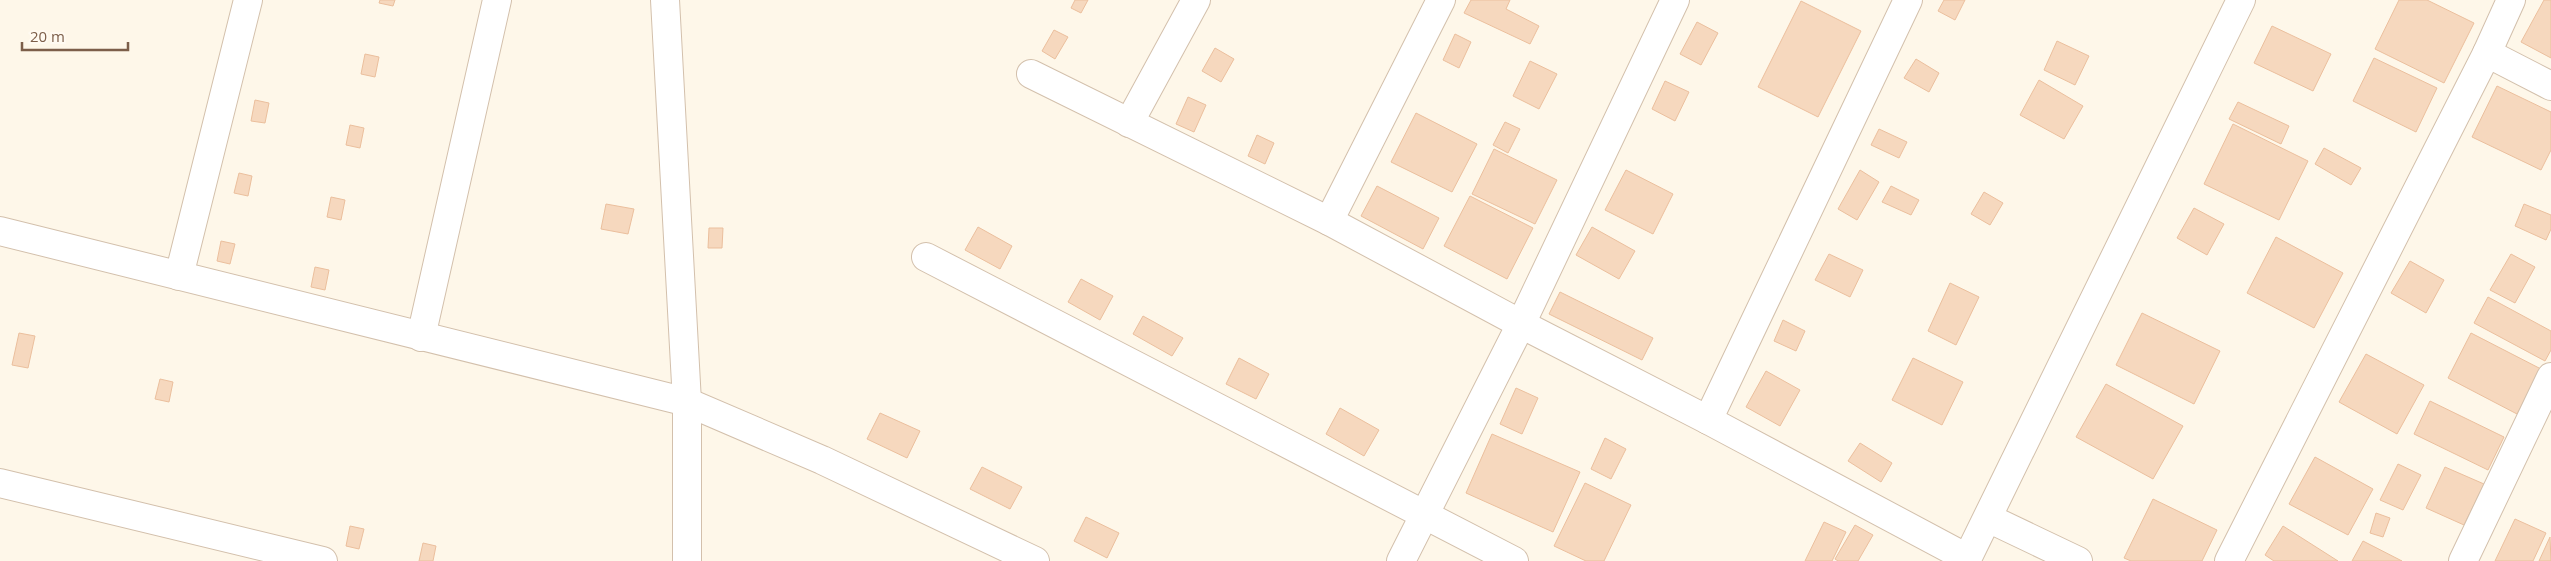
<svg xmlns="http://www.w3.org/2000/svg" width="2551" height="561" viewBox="0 0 2551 561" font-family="'Open Sans',sans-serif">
	<rect width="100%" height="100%" fill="#fef7e9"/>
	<g fill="#f6d8be" stroke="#ebbf9d">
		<path d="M 380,0 L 395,0 L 393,6 L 379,3 Z"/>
		<path d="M 1075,0 L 1088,0 L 1081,13 L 1071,8 Z"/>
		<path d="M 1471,0 L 1510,0 L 1506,9 L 1539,26 L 1530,44 L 1464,13 Z"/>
		<path d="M 1944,0 L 1965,0 L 1955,20 L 1938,11 Z"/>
		<path d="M 2399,0 L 2427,0 L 2474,23 L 2444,83 L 2375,49 Z"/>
		<path d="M 2544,0 L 2551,0 L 2551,58 L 2521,42 Z"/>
		<path d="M 1801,1 L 1861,31 L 1818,117 L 1758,87 Z"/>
		<path d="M 1697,22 L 1718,33 L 1701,65 L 1680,54 Z"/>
		<path d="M 2272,26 L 2331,54 L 2313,91 L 2254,63 Z"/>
		<path d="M 1054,30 L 1068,37 L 1055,59 L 1042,51 Z"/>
		<path d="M 1455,34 L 1471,42 L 1459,68 L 1443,60 Z"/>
		<path d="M 2057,41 L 2089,56 L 2075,85 L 2044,70 Z"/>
		<path d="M 1215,48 L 1234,59 L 1221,82 L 1202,71 Z"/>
		<path d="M 365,54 L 379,57 L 375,77 L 361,74 Z"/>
		<path d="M 2374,58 L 2437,88 L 2416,132 L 2353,101 Z"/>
		<path d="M 1916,59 L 1939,73 L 1929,92 L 1904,78 Z"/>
		<path d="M 1530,61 L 1557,74 L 1539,109 L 1513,96 Z"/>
		<path d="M 2039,80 L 2083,106 L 2064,139 L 2020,115 Z"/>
		<path d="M 1665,81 L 1689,92 L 1675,121 L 1652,109 Z"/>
		<path d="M 2497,86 L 2551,112 L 2551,150 L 2541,170 L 2472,137 Z"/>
		<path d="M 1188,97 L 1206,105 L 1194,132 L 1176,124 Z"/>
		<path d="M 255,100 L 269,103 L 265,123 L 251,121 Z"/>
		<path d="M 2238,102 L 2289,126 L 2281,144 L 2229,119 Z"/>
		<path d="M 1416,113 L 1477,144 L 1452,192 L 1391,162 Z"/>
		<path d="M 1505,122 L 1520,129 L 1508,153 L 1493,145 Z"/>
		<path d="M 2233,124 L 2308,161 L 2279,220 L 2204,184 Z"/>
		<path d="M 350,125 L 364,128 L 360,148 L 346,145 Z"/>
		<path d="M 1879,129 L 1907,142 L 1899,158 L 1871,145 Z"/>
		<path d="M 1257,135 L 1274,143 L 1265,164 L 1248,156 Z"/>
		<path d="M 2324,148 L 2361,168 L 2351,185 L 2315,164 Z"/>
		<path d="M 1494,149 L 1557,180 L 1535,224 L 1472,194 Z"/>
		<path d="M 1626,170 L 1673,194 L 1653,234 L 1605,210 Z"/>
		<path d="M 1860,170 L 1879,182 L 1857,220 L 1838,209 Z"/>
		<path d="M 239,173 L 252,176 L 248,196 L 234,193 Z"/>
		<path d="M 1377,186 L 1439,218 L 1423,249 L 1361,216 Z"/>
		<path d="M 1891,186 L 1919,200 L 1911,215 L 1882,202 Z"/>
		<path d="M 1984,192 L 2003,203 L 1990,225 L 1971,214 Z"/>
		<path d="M 1470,196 L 1533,228 L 1507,279 L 1444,246 Z"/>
		<path d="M 331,197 L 345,200 L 341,220 L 327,217 Z"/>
		<path d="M 606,204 L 634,209 L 628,234 L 601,229 Z"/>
		<path d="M 2524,204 L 2551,215 L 2551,229 L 2546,240 L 2515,226 Z"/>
		<path d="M 2194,208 L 2224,224 L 2207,255 L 2177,238 Z"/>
		<path d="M 978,227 L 1012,246 L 1000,269 L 965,250 Z"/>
		<path d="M 1592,227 L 1635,251 L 1619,279 L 1576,255 Z"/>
		<path d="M 709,228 L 723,228 L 722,248 L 708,248 Z"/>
		<path d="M 2276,237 L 2343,273 L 2314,328 L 2247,293 Z"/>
		<path d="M 221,241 L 235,244 L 230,264 L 217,261 Z"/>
		<path d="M 1829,254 L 1863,270 L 1850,297 L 1815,280 Z"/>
		<path d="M 2511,254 L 2535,267 L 2515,303 L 2490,290 Z"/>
		<path d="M 2410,261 L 2444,280 L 2426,313 L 2391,293 Z"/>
		<path d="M 315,267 L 329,270 L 325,290 L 311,287 Z"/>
		<path d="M 1081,279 L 1113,296 L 1100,320 L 1068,302 Z"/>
		<path d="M 1950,283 L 1979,297 L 1956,345 L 1928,331 Z"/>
		<path d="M 1560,292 L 1653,338 L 1642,360 L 1549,314 Z"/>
		<path d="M 2488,297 L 2551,331 L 2551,350 L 2545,361 L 2474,323 Z"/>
		<path d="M 2142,313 L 2220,351 L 2194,404 L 2116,365 Z"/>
		<path d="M 1143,316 L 1183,338 L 1172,356 L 1133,334 Z"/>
		<path d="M 1783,320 L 1805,331 L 1796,351 L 1774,341 Z"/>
		<path d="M 19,333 L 35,336 L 28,368 L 12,365 Z"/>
		<path d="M 2471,333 L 2541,369 L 2517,414 L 2448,378 Z"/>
		<path d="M 2366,354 L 2424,385 L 2397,434 L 2339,402 Z"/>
		<path d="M 1239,358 L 1269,374 L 1256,399 L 1226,384 Z"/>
		<path d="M 1913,358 L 1963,382 L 1942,425 L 1892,400 Z"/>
		<path d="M 1766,371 L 1800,390 L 1780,426 L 1746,407 Z"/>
		<path d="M 160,379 L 173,382 L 169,402 L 155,399 Z"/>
		<path d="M 2106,384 L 2183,426 L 2153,479 L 2076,437 Z"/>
		<path d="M 1516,388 L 1538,398 L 1522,434 L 1500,424 Z"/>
		<path d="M 2430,401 L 2504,437 L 2488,470 L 2414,434 Z"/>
		<path d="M 1340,408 L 1379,430 L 1364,456 L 1326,434 Z"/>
		<path d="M 880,413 L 920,431 L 907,458 L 867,439 Z"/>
		<path d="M 1492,434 L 1580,472 L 1553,532 L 1466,493 Z"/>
		<path d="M 1605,438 L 1626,449 L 1611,479 L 1591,469 Z"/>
		<path d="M 1860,443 L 1892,463 L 1881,482 L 1848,461 Z"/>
		<path d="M 2315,457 L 2373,489 L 2348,535 L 2289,504 Z"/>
		<path d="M 2398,464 L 2421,475 L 2403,510 L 2380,500 Z"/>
		<path d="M 982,467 L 1022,487 L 1010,509 L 970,489 Z"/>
		<path d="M 2445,467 L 2484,484 L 2464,525 L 2426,508 Z"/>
		<path d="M 1585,483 L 1631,505 L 1604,561 L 1586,561 L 1554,546 Z"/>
		<path d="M 2153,499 L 2217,530 L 2202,561 L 2131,561 L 2124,558 Z"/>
		<path d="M 2376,513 L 2390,518 L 2383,537 L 2370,533 Z"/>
		<path d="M 1086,517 L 1119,533 L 1107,558 L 1074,541 Z"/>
		<path d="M 2515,519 L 2546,533 L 2533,561 L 2495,561 Z"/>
		<path d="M 1824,522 L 1846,532 L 1832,561 L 1805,561 Z"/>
		<path d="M 1855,525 L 1873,535 L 1858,561 L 1838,561 L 1835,559 Z"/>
		<path d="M 350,526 L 364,529 L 359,549 L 346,546 Z"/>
		<path d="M 2283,526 L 2338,561 L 2274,561 L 2265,555 Z"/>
		<path d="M 2550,537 L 2551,561 L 2539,561 Z"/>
		<path d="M 2363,541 L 2402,561 L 2352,561 Z"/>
		<path d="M 423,543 L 436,546 L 433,561 L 419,561 Z"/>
	</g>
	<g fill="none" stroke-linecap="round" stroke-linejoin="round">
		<defs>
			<g id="minor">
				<path d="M 665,0 L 687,402 L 687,561"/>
				<path d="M 2487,53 L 2511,0"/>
				<path d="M 1031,74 L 1329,221 L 1521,324 L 1708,420 L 1967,558"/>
				<path d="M 1129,123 L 1196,0"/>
				<path d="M 1329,221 L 1441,0"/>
				<path d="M 0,231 L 687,402 L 822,460 L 1035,561"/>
				<path d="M 926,257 L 1514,561"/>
				<path d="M 179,276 L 248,0"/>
				<path d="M 421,337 L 497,0"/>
				<path d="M 1708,420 L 1908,0"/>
				<path d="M 0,483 L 323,561"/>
				<path d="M 1988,518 L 2078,561"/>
				<path d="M 1401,561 L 1521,324 L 1675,0"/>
				<path d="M 1966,561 L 2241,0"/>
				<path d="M 2229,561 L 2487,53 L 2551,86"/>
				<path d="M 2463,561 L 2551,377"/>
			</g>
		</defs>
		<use href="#minor" stroke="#d3c0ac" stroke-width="30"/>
		<use href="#minor" stroke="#fff" stroke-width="28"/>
	</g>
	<path d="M22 42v8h106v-8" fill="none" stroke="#7c5e49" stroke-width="2.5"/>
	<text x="30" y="42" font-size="15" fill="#7c5e49" stroke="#fffaf1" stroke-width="4" paint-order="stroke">20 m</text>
</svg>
